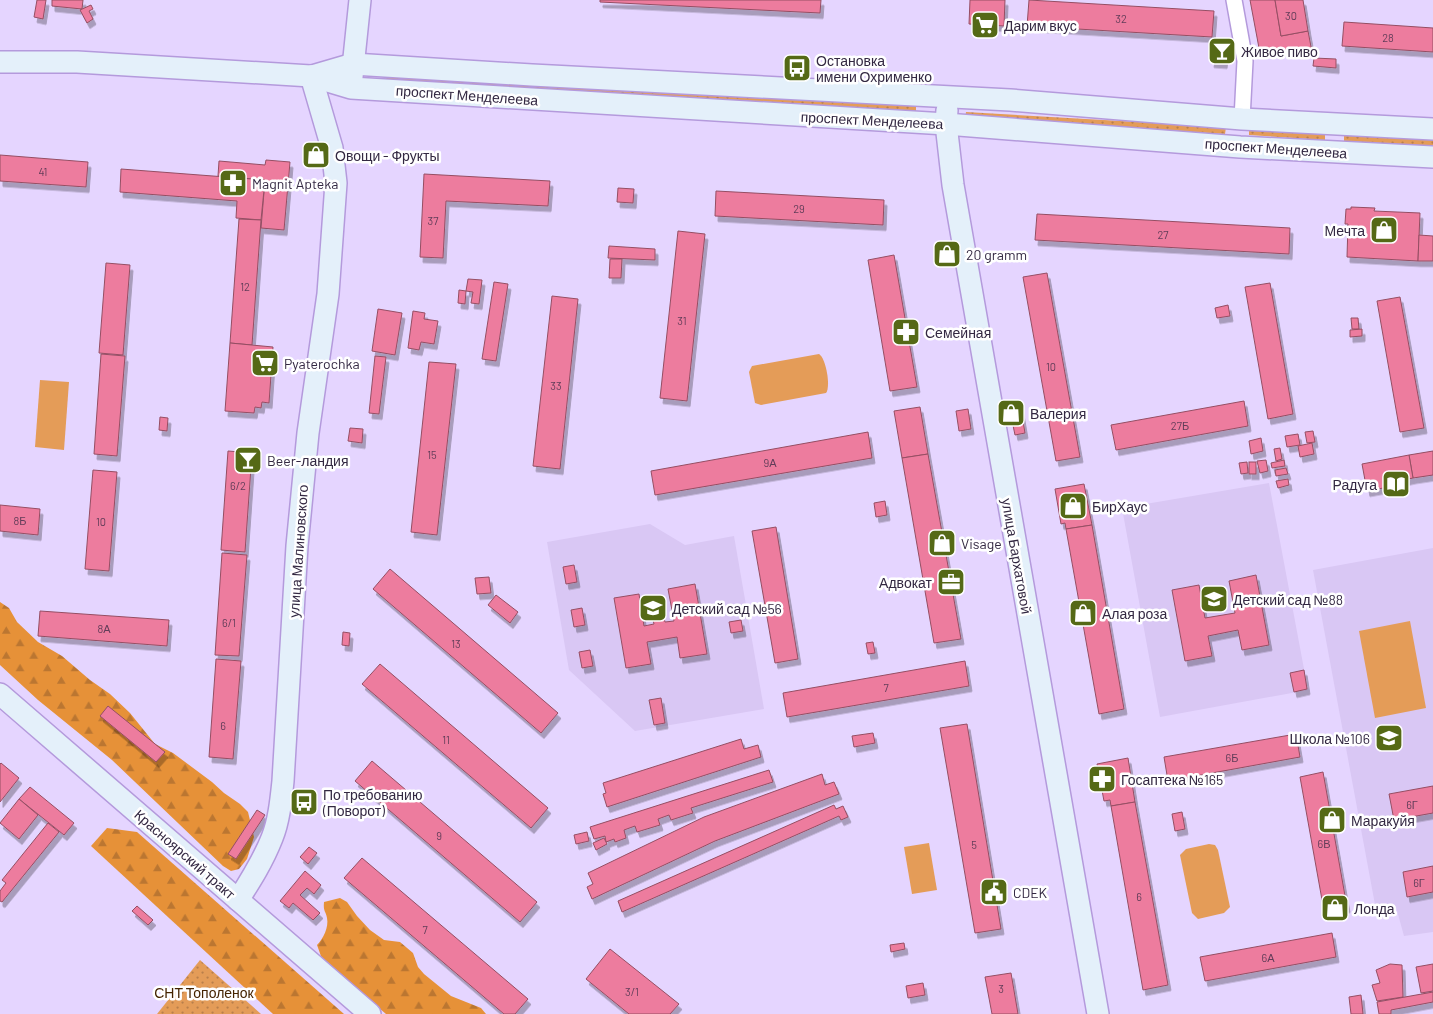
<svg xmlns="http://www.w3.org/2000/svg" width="1433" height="1014" viewBox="0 0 1433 1014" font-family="Barlow,sans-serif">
	<defs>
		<pattern id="green-dots" width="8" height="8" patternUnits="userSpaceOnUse" patternTransform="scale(1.25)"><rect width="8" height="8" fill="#e49c58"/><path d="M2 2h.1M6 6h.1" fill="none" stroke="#b97f4a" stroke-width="1.8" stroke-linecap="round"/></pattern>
		<pattern id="forest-firs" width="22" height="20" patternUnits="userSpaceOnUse" patternTransform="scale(1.25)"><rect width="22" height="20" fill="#e69138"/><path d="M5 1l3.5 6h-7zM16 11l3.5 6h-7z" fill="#bb7631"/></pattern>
		<filter id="shadow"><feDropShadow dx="3" dy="5.5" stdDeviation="0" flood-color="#0004"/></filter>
	</defs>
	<rect width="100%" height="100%" fill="#e5d5ff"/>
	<g fill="#d9c7f4">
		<path d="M 1269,483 L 1308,690 L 1160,717 L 1122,508 Z"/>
		<path d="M 650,524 L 685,545 L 734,536 L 764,709 L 635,731 L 569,670 L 547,542 Z"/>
		<path d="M 1433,548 L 1433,932 L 1404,936 L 1396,907 L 1376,910 L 1313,570 Z"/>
	</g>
	<g fill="url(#green-dots)">
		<path d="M 386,75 L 916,106 L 916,112 L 386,82 Z"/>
		<path d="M 966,112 L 1226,127 L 1225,134 L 965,119 Z"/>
		<path d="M 1249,129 L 1325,133 L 1325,140 L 1249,135 Z"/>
		<path d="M 1344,134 L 1433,139 L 1433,146 L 1344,141 Z"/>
		<path d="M 200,960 L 261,1014 L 157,1014 Z"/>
	</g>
	<g fill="url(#forest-firs)">
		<path d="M 0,602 L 9,608 L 17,622 L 38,642 L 62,656 L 90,680 L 110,694 L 130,713 L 155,744 L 173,753 L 212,782 L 224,793 L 240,804 L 248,812 L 254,837 L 247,859 L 239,869 L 231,871 L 223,866 L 112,760 L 38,700 L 0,665 Z"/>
		<path d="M 107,828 L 137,832 L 344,1014 L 273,1014 L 91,846 Z"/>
		<path d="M 340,898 L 347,902 L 357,916 L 370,930 L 384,940 L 400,942 L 413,953 L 418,967 L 424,974 L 451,996 L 481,1008 L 486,1014 L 386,1014 L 322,959 L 317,945 C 323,939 329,927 327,918 C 326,911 323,912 324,902 Z"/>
	</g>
	<g fill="#e49c58">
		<path d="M 819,354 C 826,358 831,387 826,393 L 761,405 L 755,403 L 749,372 L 752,366 Z"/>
		<path d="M 40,380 L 69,382 L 64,450 L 35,447 Z"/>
		<path d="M 1410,621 L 1426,708 L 1375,718 L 1359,631 Z"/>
		<path d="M 929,843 L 937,890 L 912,894 L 904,847 Z"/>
		<path d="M 1209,844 L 1215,845 L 1218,850 L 1230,907 L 1224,913 L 1198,919 L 1192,913 L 1180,855 L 1186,849 Z"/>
	</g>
	<g fill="#ed7c9e" stroke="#954e63" filter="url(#shadow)">
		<path d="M 37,0 L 46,0 L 43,19 L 34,17 Z"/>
		<path d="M 52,0 L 83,0 L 82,9 L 52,6 Z"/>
		<path d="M 600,0 L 821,0 L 820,13 L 600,2 Z"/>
		<path d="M 970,0 L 1005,0 L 1004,26 L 969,24 Z"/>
		<path d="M 1029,0 L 1214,11 L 1212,37 L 1027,26 Z"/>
		<path d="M 1250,0 L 1275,0 L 1281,36 L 1308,31 L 1312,52 L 1259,48 Z"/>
		<path d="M 1275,0 L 1303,0 L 1308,31 L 1281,36 Z"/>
		<path d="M 91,5 L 93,9 L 89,11 L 93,19 L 87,23 L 80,10 Z"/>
		<path d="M 1344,22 L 1433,28 L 1433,52 L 1342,46 Z"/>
		<path d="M 1213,51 L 1225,53 L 1224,63 L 1211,62 Z"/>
		<path d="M 1314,58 L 1336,59 L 1336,68 L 1313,66 Z"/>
		<path d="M 0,155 L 88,162 L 86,187 L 0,181 Z"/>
		<path d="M 266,160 L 290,162 L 284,230 L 261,228 L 265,180 L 218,176 L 219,161 L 265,165 Z"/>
		<path d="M 121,169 L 265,180 L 261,220 L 236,218 L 237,201 L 120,192 Z"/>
		<path d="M 424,174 L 550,181 L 548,206 L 446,201 L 443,258 L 420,257 Z"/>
		<path d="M 618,188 L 634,189 L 633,203 L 617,202 Z"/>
		<path d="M 716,191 L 884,200 L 883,225 L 715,216 Z"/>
		<path d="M 1351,207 L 1375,208 L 1374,211 L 1420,213 L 1418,261 L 1347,257 L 1348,224 L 1345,224 L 1346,209 L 1351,209 Z"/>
		<path d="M 1037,214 L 1290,228 L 1289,254 L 1035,240 Z"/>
		<path d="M 239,219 L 261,220 L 252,345 L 230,343 Z"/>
		<path d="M 678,231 L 705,234 L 687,401 L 660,398 Z"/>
		<path d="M 1419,235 L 1433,236 L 1433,261 L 1418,261 Z"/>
		<path d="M 609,246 L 655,249 L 655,260 L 608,258 Z"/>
		<path d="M 894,255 L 917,387 L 890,391 L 868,260 Z"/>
		<path d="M 610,259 L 622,259 L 621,278 L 609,278 Z"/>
		<path d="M 106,263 L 130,265 L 123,355 L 99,353 Z"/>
		<path d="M 1047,273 L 1080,457 L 1056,461 L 1023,277 Z"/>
		<path d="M 468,279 L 482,280 L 479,304 L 471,303 L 473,292 L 466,291 Z"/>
		<path d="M 494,282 L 508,284 L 496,361 L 482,359 Z"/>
		<path d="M 1270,283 L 1293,414 L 1268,419 L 1245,287 Z"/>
		<path d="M 459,290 L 466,291 L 465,304 L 458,303 Z"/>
		<path d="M 552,296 L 578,299 L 560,469 L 533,466 Z"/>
		<path d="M 1400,297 L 1424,428 L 1400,432 L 1377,301 Z"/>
		<path d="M 1228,305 L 1230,316 L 1217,318 L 1215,308 Z"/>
		<path d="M 378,309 L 402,313 L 395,355 L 372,351 Z"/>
		<path d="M 413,311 L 425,313 L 424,319 L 438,321 L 434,344 L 421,342 L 419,350 L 408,348 Z"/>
		<path d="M 1351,318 L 1358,318 L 1359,329 L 1352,329 Z"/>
		<path d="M 1362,329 L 1362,336 L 1350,337 L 1350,330 Z"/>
		<path d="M 230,343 L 273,347 L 269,403 L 262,402 L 261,408 L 255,407 L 254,413 L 225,411 Z"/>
		<path d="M 101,354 L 125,356 L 117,456 L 94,454 Z"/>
		<path d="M 375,356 L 386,357 L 379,414 L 369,413 Z"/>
		<path d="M 429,362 L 456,364 L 437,535 L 411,532 Z"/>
		<path d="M 1244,401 L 1248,426 L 1116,450 L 1111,425 Z"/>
		<path d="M 1020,404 L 1025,433 L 1015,435 L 1009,406 Z"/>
		<path d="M 920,407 L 928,454 L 902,458 L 894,411 Z"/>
		<path d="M 968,409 L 971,429 L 959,431 L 956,411 Z"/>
		<path d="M 160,417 L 168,418 L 167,431 L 159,430 Z"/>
		<path d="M 350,428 L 363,429 L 362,443 L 348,441 Z"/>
		<path d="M 1313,431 L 1315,442 L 1307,443 L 1305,432 Z"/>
		<path d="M 868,432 L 872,458 L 655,495 L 651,471 Z"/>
		<path d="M 1298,434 L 1300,445 L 1287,447 L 1285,436 Z"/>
		<path d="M 1261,438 L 1263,451 L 1251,454 L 1249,441 Z"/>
		<path d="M 1312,443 L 1314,454 L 1300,457 L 1298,446 Z"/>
		<path d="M 1280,448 L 1282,459 L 1276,461 L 1274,449 Z"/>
		<path d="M 228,451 L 252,453 L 245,552 L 221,550 Z"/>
		<path d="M 1433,451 L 1433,475 L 1413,478 L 1409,455 Z"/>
		<path d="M 928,454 L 961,639 L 934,643 L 902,458 Z"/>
		<path d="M 1409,455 L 1413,478 L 1404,480 L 1405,484 L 1367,491 L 1362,464 Z"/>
		<path d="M 1266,460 L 1268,471 L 1260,473 L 1257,461 Z"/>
		<path d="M 1284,460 L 1285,466 L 1272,468 L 1271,463 Z"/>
		<path d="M 1247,462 L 1248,473 L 1241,474 L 1239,463 Z"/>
		<rect x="1249" y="462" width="7" height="12"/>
		<path d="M 1286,468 L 1288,474 L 1276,476 L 1275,470 Z"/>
		<path d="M 93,470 L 117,472 L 109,571 L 85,569 Z"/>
		<path d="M 1288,479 L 1289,485 L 1278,488 L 1276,481 Z"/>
		<path d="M 1084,484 L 1092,525 L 1066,529 L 1065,523 L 1061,524 L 1055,489 Z"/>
		<path d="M 885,501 L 887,515 L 876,517 L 874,503 Z"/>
		<path d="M 0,505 L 40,509 L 38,535 L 0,531 Z"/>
		<path d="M 1092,525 L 1124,709 L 1099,714 L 1066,529 Z"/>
		<path d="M 776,527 L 798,659 L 775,663 L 752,531 Z"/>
		<path d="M 222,553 L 247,555 L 239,656 L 215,655 Z"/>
		<path d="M 574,565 L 577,582 L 566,584 L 563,567 Z"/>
		<path d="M 390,569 L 558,713 L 541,733 L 373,589 Z"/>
		<path d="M 1256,575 L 1269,645 L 1242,650 L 1238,630 L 1208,636 L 1212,656 L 1185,661 L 1172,590 L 1199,585 L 1205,618 L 1235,613 L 1229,581 Z"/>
		<path d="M 489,577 L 491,593 L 477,594 L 475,578 Z"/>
		<path d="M 695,584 L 707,654 L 680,658 L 677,637 L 647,642 L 651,664 L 626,668 L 614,598 L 639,594 L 644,626 L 654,624 L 653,620 L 664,618 L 665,622 L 674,621 L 668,589 Z"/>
		<path d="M 496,595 L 518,612 L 510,623 L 488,605 Z"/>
		<path d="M 582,608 L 585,625 L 574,627 L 571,610 Z"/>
		<path d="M 40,611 L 169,620 L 167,646 L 38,636 Z"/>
		<path d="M 741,620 L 743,631 L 731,633 L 729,622 Z"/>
		<path d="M 343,632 L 350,633 L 349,646 L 342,645 Z"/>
		<path d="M 873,642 L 875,653 L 868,654 L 866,643 Z"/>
		<path d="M 590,650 L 593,666 L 582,668 L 579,652 Z"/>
		<path d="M 216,659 L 241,661 L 233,759 L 209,757 Z"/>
		<path d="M 965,661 L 969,686 L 787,717 L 783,693 Z"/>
		<path d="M 380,664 L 548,808 L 531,828 L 362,684 Z"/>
		<path d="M 1304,670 L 1307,689 L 1294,692 L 1290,673 Z"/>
		<path d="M 661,698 L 665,723 L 654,725 L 649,700 Z"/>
		<path d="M 108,706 L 165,752 L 156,762 L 100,716 Z"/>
		<path d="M 967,724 L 1001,929 L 975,933 L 940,728 Z"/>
		<path d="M 873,733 L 875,743 L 854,747 L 852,736 Z"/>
		<path d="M 1296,734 L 1300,757 L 1168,781 L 1164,757 Z"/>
		<path d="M 741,739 L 744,749 L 758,745 L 761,757 L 607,807 L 603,794 L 606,793 L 603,783 Z"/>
		<path d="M 1128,758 L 1135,802 L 1111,806 L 1110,800 L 1104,801 L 1097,764 Z"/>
		<path d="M 372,761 L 537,902 L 520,922 L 355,781 Z"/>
		<path d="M 1,763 L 19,778 L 0,802 L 0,764 Z"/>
		<path d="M 769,770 L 773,782 L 691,808 L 693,813 L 671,820 L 669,815 L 658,819 L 660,825 L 637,832 L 635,826 L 624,830 L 626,838 L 615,842 L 614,839 L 606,842 L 605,836 L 594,839 L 590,827 Z"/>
		<path d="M 1323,772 L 1347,907 L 1324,911 L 1300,777 Z"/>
		<path d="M 822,774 L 825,785 L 834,782 L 839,794 L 715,841 L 592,899 L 587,887 L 593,884 L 588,873 L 704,817 Z"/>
		<path d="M 1433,786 L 1433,813 L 1394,820 L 1389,794 Z"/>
		<path d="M 30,787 L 74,823 L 64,835 L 19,799 Z"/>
		<path d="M 19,799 L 38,815 L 19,839 L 0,823 Z"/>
		<path d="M 1135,802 L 1168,985 L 1143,990 L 1111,806 Z"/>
		<path d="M 834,805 L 836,809 L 843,806 L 848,817 L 841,820 L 839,816 L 622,912 L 618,901 Z"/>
		<path d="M 257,810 L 265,815 L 236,859 L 228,854 Z"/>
		<path d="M 1182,812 L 1185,829 L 1175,831 L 1172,814 Z"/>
		<path d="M 48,823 L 59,832 L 2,902 L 0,901 L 0,891 L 6,883 L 2,880 Z"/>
		<path d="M 587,832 L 589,841 L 576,844 L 574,835 Z"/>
		<path d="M 604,838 L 607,844 L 596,850 L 593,843 Z"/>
		<path d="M 309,847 L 317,853 L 308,864 L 300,857 Z"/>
		<path d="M 362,858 L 528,999 L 515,1014 L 504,1014 L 344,878 Z"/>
		<path d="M 1433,866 L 1433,892 L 1407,897 L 1403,872 Z"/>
		<path d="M 305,871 L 321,885 L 314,894 L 307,888 L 300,895 L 320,913 L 313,920 L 293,903 L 289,908 L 280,901 Z"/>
		<path d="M 137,906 L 153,920 L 148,925 L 132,911 Z"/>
		<path d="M 1332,933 L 1336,957 L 1205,981 L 1200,957 Z"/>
		<path d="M 904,943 L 905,949 L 891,952 L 890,945 Z"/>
		<path d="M 610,949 L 679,1004 L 670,1014 L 629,1014 L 586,979 Z"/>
		<path d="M 1390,964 L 1402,965 L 1403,997 L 1377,1001 L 1372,985 L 1380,983 L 1376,970 Z"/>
		<path d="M 1433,964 L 1433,991 L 1421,993 L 1416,967 Z"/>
		<path d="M 1011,973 L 1018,1014 L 992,1014 L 985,977 Z"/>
		<path d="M 923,983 L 925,995 L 908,998 L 906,986 Z"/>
		<path d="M 1433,992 L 1433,1002 L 1391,1010 L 1391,1014 L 1379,1014 L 1377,1002 Z"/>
		<path d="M 1361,995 L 1363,1014 L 1351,1014 L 1349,997 Z"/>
	</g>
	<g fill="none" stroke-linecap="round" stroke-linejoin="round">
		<defs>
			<path id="street" d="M 1234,0 L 1245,61 L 1242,119"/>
			<g id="secondary">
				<path d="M 0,62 L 77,62 L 311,76 L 351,88 L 946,124 L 1240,147 L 1433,157"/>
				<path d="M 312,76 L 353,64 L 532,75 L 1010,100 L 1242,119 L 1433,129"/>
				<path d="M 352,77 L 360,0"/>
				<path d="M 947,110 L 946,124 L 953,185 L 1098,1014"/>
				<path d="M 0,694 L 370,1014"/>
				<path d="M 238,900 C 251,880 263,861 272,838 C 279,821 281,800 283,781 L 297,546 L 308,433 L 328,294 L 336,183 L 332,148 L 311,76"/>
			</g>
		</defs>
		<use href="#street" stroke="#b49adc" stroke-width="18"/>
		<use href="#secondary" stroke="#b49adc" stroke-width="24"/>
		<use href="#street" stroke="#fff" stroke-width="15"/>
		<use href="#secondary" stroke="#e4f0fa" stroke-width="21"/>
	</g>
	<defs>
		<symbol id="supermarket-square" viewBox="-11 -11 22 22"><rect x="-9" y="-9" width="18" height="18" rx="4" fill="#556916" stroke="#fff"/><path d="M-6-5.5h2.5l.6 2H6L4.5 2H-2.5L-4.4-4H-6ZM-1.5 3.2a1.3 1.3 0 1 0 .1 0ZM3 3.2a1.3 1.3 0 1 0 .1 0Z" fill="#fff"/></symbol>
		<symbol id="bar-square" viewBox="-11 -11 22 22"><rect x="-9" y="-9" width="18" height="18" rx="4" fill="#556916" stroke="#fff"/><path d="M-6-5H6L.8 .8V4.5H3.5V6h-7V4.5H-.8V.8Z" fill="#fff"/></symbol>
		<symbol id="bus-square" viewBox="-11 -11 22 22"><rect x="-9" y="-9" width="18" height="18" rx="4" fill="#556916" stroke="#fff"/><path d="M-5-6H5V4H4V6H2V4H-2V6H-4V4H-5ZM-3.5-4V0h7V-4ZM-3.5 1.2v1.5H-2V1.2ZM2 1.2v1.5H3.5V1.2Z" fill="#fff"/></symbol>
		<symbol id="shop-square" viewBox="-11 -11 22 22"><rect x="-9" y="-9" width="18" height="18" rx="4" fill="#556916" stroke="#fff"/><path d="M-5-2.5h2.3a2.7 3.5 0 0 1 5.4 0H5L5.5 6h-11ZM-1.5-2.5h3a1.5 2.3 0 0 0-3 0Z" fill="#fff"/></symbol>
		<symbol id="pharmacy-square" viewBox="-11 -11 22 22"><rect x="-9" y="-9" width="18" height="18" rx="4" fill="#556916" stroke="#fff"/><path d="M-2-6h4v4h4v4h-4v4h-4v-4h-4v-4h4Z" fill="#fff"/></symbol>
		<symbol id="library-square" viewBox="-11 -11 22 22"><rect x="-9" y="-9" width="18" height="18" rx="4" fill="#556916" stroke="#fff"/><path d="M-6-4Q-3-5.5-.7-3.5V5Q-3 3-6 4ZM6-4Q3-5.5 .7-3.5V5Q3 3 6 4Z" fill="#fff"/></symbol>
		<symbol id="office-square" viewBox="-11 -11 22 22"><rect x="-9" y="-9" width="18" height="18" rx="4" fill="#556916" stroke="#fff"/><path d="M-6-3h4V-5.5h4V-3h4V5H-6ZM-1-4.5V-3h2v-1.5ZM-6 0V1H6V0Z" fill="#fff"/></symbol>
		<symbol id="school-square" viewBox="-11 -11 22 22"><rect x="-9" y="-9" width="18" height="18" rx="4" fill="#556916" stroke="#fff"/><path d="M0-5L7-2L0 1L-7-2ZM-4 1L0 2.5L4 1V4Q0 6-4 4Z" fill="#fff"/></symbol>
		<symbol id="civic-square" viewBox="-11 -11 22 22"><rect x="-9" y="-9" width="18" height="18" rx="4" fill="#556916" stroke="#fff"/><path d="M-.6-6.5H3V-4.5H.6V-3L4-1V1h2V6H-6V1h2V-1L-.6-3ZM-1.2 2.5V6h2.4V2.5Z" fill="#fff"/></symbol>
	</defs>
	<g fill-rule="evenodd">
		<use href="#supermarket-square" x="969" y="9" width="32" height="32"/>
		<use href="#bar-square" x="1206" y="35" width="32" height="32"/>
		<use href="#bus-square" x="781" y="52" width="32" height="32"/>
		<use href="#shop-square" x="300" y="139" width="32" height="32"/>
		<use href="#pharmacy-square" x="217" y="167" width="32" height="32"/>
		<use href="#shop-square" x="1368" y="214" width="32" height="32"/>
		<use href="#shop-square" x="931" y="238" width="32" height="32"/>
		<use href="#pharmacy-square" x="890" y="316" width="32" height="32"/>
		<use href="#supermarket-square" x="249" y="347" width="32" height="32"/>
		<use href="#shop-square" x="995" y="397" width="32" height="32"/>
		<use href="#bar-square" x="232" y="444" width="32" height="32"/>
		<use href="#library-square" x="1380" y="468" width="32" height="32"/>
		<use href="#shop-square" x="1057" y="490" width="32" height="32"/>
		<use href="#shop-square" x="926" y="527" width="32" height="32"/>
		<use href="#office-square" x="935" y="566" width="32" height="32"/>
		<use href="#school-square" x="1198" y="583" width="32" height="32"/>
		<use href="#school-square" x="637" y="592" width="32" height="32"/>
		<use href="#shop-square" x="1067" y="597" width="32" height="32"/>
		<use href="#school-square" x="1373" y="722" width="32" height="32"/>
		<use href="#pharmacy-square" x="1086" y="763" width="32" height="32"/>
		<use href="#bus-square" x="288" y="786" width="32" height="32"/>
		<use href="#shop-square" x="1316" y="804" width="32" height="32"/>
		<use href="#civic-square" x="978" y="876" width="32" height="32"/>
		<use href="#shop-square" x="1319" y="892" width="32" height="32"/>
	</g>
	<g text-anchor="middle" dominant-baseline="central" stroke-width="5" stroke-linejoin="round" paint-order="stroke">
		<g font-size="11" fill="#623d59">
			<text x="1291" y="15">30</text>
			<text x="1121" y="18">32</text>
			<text x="1388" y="37">28</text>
			<text x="43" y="171">41</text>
			<text x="799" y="208">29</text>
			<text x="433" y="220">37</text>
			<text x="1163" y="234">27</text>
			<text x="245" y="286">12</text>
			<text x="682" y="320">31</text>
			<text x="1051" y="366">10</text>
			<text x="556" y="385">33</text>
			<text x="1180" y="425">27Б</text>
			<text x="432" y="454">15</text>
			<text x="770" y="462">9А</text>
			<text x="238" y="485">6/2</text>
			<text x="20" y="520">8Б</text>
			<text x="101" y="521">10</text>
			<text x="229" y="622">6/1</text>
			<text x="104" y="628">8А</text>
			<text x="456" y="643">13</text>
			<text x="886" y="687">7</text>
			<text x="223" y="725">6</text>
			<text x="446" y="739">11</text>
			<text x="1232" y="757">6Б</text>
			<text x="1412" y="804">6Г</text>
			<text x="439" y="835">9</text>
			<text x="1324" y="843">6В</text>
			<text x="974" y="844">5</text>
			<text x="1419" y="882">6Г</text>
			<text x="1139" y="896">6</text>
			<text x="425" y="929">7</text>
			<text x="1268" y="957">6А</text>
			<text x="1001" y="988">3</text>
			<text x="632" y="991">3/1</text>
		</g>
		<g font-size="14" fill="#332842" stroke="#fff" text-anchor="start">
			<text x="1004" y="25">Дарим вкус</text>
			<text x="1241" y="51">Живое пиво</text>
			<text x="816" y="60">Остановка<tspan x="816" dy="16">имени Охрименко</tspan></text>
			<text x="335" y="155">Овощи - Фрукты</text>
			<text x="252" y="183">Magnit Apteka</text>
			<text x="1365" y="230" text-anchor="end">Мечта</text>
			<text x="966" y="254">20 gramm</text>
			<text x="925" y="332">Семейная</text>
			<text x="284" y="363">Pyaterochka</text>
			<text x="1030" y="413">Валерия</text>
			<text x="267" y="460">Beer-ландия</text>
			<text x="1377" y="484" text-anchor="end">Радуга</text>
			<text x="1092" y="506">БирХаус</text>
			<text x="961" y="543">Visage</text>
			<text x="932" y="582" text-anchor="end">Адвокат</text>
			<text x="1233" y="599">Детский сад №88</text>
			<text x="672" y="608">Детский сад №56</text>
			<text x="1102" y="613">Алая роза</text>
			<text x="1370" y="738" text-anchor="end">Школа №106</text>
			<text x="1121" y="779">Госаптека №165</text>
			<text x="323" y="794">По требованию<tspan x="323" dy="16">(Поворот)</tspan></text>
			<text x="1351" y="820">Маракуйя</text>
			<text x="1013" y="892">CDEK</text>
			<text x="1354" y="908">Лонда</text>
		</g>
		<g font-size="14" fill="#332842" stroke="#fff">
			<text transform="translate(467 95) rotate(4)">проспект Менделеева</text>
			<text transform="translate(872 120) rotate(3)">проспект Менделеева</text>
			<text transform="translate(1276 148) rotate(4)">проспект Менделеева</text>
			<text transform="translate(298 551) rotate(-86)">улица Малиновского</text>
			<text transform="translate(1017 556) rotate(80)">улица Бархатовой</text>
			<text transform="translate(185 854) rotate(41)">Красноярский тракт</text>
		</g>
		<g font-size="14" fill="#442300" stroke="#fff">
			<text x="204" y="992">СНТ Тополенок</text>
		</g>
	</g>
</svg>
